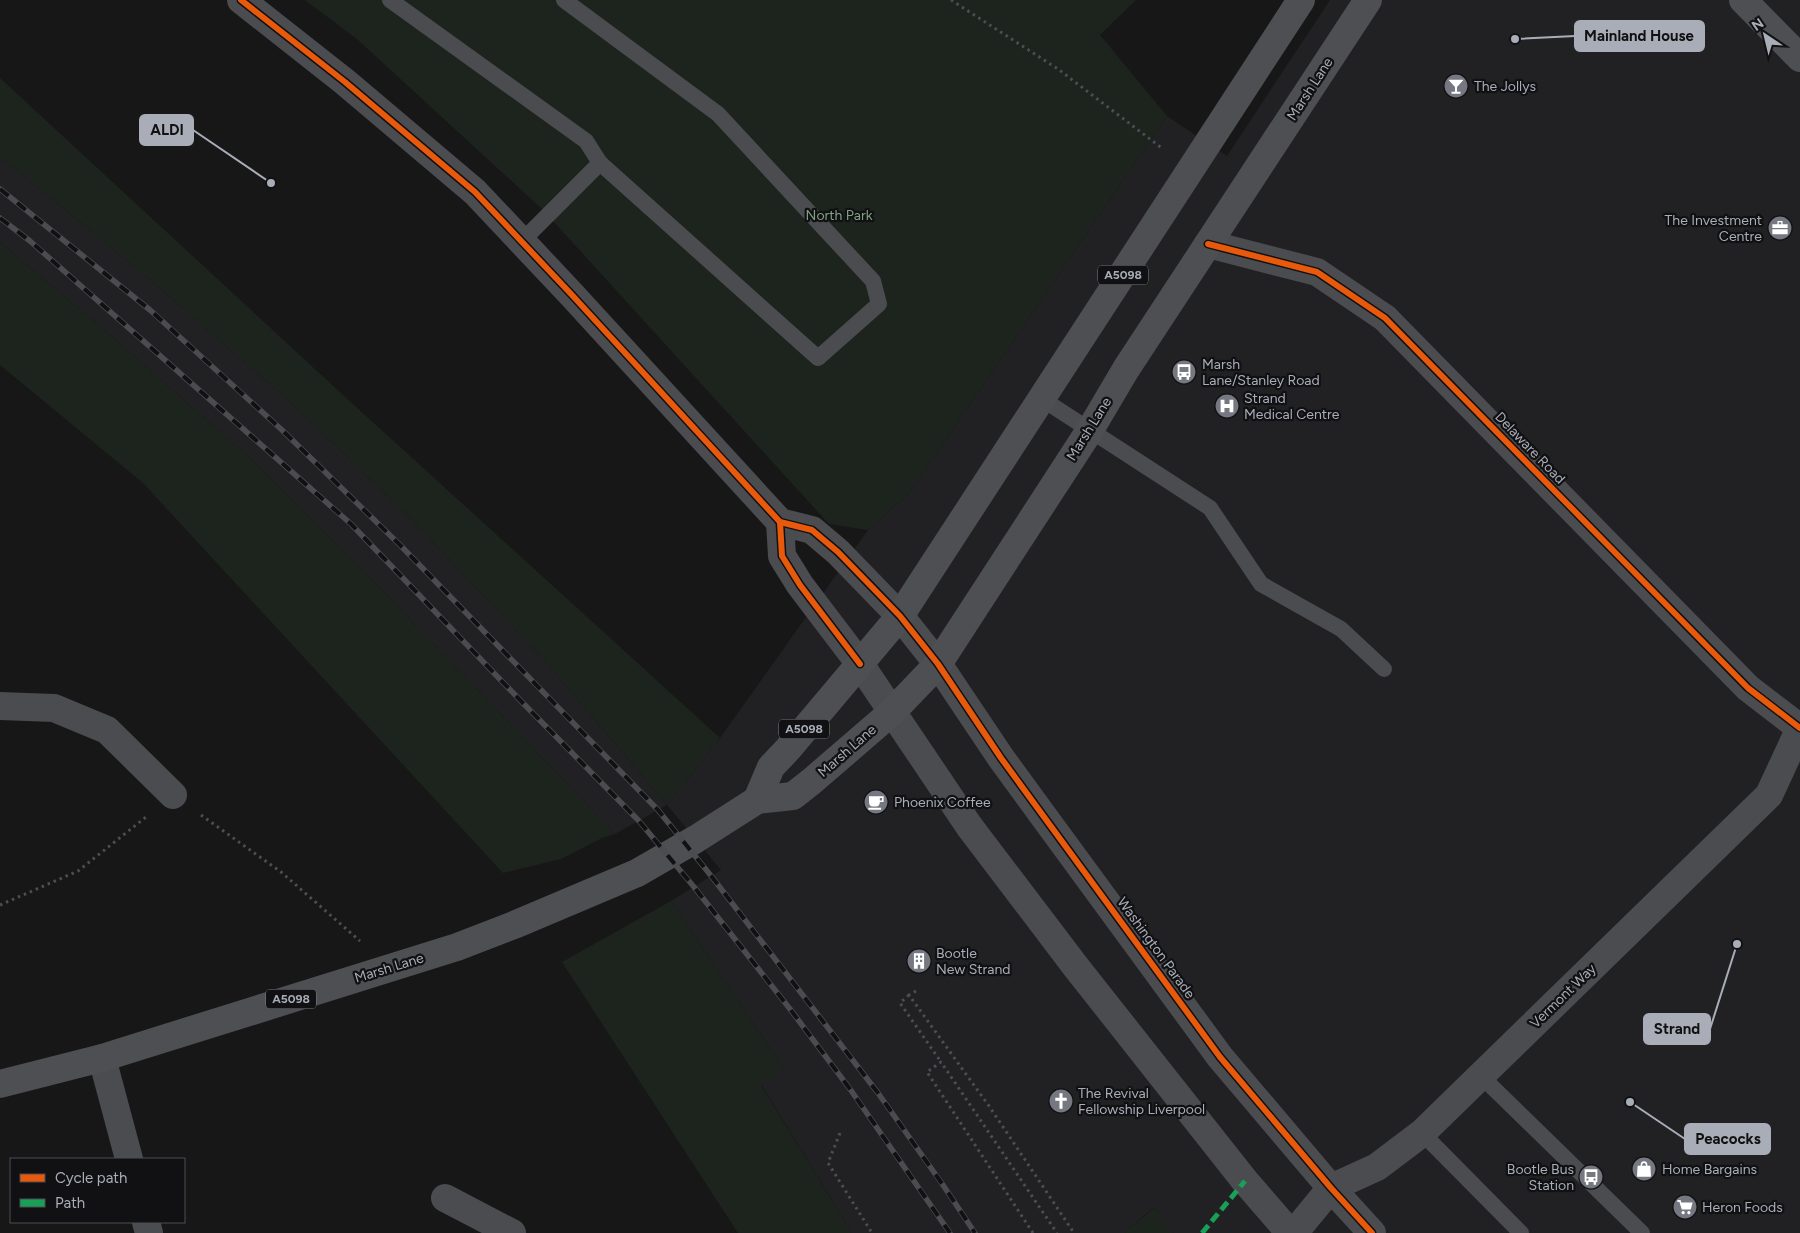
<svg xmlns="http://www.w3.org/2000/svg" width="1800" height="1233" viewBox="0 0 1800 1233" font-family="Figtree,sans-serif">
	<rect width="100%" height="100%" fill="#171717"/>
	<path fill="#212123" d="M 1330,0 L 1800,0 L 1800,1233 L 1173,1233 L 1154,1207 L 1124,1233 L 852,1233 L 761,1084 L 783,1068 L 671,901 L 721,870 L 667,805 L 615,834 L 353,560 L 251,459 L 111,336 L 0,242 L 0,158 L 23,175 L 160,288 L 298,409 L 413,521 L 547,663 L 667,805 L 720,738 L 868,530 L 909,493 L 1167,116 L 1227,156 Z"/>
	<g fill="#1d241e">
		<path d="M 305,0 L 1136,0 L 1100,35 L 1167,116 L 909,493 L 868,530 L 829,524 L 543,210 L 357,39 Z"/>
		<path d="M 0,78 L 343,395 L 720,738 L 667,805 L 547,663 L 413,521 L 298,409 L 160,288 L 23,175 L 0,158 Z"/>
		<path d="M 0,242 L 111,336 L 251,459 L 353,560 L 615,834 L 602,838 L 561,859 L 503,873 L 143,483 L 0,365 Z"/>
		<path d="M 671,901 L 783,1068 L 761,1085 L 852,1233 L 738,1233 L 562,962 Z"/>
		<path d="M 1155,1207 L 1173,1233 L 1124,1233 Z"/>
	</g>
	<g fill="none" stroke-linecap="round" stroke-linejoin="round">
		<g stroke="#4d4e52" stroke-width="3" stroke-dasharray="2.5 4" stroke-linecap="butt">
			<path d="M 951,0 L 1058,69 L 1163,149"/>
			<path d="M 201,815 L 281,872 L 360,941"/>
			<path d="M 0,905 L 78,871 L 146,817"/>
			<path d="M 916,991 L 909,995 L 989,1106 L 1074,1233"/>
			<path d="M 909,995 L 900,1003 L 941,1062"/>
			<path d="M 840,1133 L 828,1163 L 872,1233"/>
			<path d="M 1033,1233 L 927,1072 L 941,1062 L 1057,1233"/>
		</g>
		<g stroke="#4b4c50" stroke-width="16">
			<path d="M 390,0 L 586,141 L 600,163 L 818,358 L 879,304 L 873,281 L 718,114 L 564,0"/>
			<path d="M 522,241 L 600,163"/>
			<path d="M 1042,399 L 1210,508 L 1261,584 L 1341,629 L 1384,669"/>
			<path d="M 1481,1076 L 1642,1233"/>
			<path d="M 1422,1133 L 1521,1233"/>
		</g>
		<g stroke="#4b4c50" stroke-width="28">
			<path d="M 1208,244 L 1317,272 L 1385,318 L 1748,688 L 1800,728"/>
			<path d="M 0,706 L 54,708 L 107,730 L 173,795"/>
			<path d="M 102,1058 L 129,1159"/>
			<path d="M 445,1198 L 512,1233"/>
			<path d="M 146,1222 L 149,1233"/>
			<path d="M 1294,1233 L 1331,1188 L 1377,1167 L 1422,1133 L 1769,795 L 1800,728"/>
		</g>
		<g stroke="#4b4c50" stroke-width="28">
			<path d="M 241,0 L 345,82 L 475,192 L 572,295 L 780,522 L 812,530 L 838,552 L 900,616 L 938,664 L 1001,758 L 1047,821 L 1220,1057 L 1331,1188 L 1372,1233"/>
			<path d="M 780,522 L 782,556 L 800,585 L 860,664 L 969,826 L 1076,967 L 1245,1181 L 1290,1233"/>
		</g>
		<g stroke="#4d4f52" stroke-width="28">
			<path d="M 1743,0 L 1800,58"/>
			<path d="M 757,800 L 771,767 L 788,749 L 900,616 L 1301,0"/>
			<path d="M 0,1084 L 102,1058 L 457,947 L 514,925 L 637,873 L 696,839 L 757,800 L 793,796 L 812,781 L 892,712 L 938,664 L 1090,430 L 1126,369 L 1368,0"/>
		</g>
		<defs>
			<g id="rail">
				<path d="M 0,189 L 150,310 L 282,430 L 400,545 L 658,810 L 712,877 L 878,1093 L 943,1185 L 975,1233"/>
				<path d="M 0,218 L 30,241 L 351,524 L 518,698 L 639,821 L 694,887 L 790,1009 L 850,1089 L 950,1233"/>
			</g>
		</defs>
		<use href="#rail" stroke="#4b4c4f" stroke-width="5.5"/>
		<use href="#rail" stroke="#111113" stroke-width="4" stroke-dasharray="11" stroke-linecap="butt"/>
		<path stroke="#1a9f57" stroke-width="5" stroke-dasharray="10 5" stroke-linecap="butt" d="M 1202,1233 L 1245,1181"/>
		<defs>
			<g id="cycleway">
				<path d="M 241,0 L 345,82 L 475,192 L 572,295 L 780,522 L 812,530 L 838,552 L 900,616 L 938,664 L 1001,758 L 1047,821 L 1220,1057 L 1331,1188 L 1372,1233"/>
				<path d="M 1208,244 L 1317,272 L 1385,318 L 1748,688 L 1800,728"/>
				<path d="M 780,522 L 782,556 L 800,585 L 860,664"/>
			</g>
		</defs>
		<use href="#cycleway" stroke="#111113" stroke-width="9"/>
		<use href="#cycleway" stroke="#e8590c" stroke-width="6"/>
	</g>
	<defs>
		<symbol id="bar-disc" viewBox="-11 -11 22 22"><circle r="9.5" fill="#757880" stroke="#111113"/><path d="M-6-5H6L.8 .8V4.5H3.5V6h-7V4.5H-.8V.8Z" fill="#fff"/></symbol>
		<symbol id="office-disc" viewBox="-11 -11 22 22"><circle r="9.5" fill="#757880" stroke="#111113"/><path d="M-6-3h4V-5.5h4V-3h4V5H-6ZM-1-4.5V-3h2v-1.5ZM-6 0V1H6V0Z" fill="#fff"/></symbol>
		<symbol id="bus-disc" viewBox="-11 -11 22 22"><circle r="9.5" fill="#757880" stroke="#111113"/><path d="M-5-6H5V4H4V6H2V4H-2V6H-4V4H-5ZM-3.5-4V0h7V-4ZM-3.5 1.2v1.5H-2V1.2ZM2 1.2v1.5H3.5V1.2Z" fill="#fff"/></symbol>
		<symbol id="hospital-disc" viewBox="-11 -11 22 22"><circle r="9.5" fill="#757880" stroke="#111113"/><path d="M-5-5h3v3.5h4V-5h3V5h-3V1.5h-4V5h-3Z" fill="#fff"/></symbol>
		<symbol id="cafe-disc" viewBox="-11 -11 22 22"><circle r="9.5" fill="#757880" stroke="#111113"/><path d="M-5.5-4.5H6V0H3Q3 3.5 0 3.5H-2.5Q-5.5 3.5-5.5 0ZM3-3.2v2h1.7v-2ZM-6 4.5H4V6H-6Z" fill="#fff"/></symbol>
		<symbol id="building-disc" viewBox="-11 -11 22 22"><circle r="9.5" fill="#757880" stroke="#111113"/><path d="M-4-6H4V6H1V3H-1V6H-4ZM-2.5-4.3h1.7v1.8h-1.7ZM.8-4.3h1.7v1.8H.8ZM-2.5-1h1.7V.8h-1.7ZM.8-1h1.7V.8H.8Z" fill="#fff"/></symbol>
		<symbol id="church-disc" viewBox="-11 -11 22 22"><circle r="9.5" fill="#757880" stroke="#111113"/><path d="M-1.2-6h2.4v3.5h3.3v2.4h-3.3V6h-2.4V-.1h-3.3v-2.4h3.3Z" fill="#fff"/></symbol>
		<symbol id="shop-disc" viewBox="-11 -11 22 22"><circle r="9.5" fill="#757880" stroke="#111113"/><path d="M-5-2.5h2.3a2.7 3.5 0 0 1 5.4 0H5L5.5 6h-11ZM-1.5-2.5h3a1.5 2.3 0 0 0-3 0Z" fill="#fff"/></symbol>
		<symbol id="supermarket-disc" viewBox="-11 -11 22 22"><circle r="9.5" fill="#757880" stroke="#111113"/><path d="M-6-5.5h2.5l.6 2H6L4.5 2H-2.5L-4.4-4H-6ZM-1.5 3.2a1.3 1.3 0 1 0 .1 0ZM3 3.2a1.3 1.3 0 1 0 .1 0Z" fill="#fff"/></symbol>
	</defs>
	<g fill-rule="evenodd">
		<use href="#bar-disc" x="1442" y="72" width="28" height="28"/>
		<use href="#office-disc" x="1766" y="214" width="28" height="28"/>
		<use href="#bus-disc" x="1170" y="358" width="28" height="28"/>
		<use href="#hospital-disc" x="1213" y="392" width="28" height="28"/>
		<use href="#cafe-disc" x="862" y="788" width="28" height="28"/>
		<use href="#building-disc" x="905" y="947" width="28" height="28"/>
		<use href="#church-disc" x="1047" y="1087" width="28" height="28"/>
		<use href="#shop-disc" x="1630" y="1155" width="28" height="28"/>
		<use href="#bus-disc" x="1577" y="1163" width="28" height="28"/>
		<use href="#supermarket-disc" x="1671" y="1193" width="28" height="28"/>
	</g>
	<g text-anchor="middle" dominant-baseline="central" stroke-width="4.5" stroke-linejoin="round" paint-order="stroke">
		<g fill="#111113" stroke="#7b7e86" stroke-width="1">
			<rect x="1098" y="265.5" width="50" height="19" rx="4"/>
			<rect x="779" y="719.5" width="50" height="19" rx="4"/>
			<rect x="266" y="989.5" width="50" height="19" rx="4"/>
		</g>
		<g font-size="12" font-weight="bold" fill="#a8adb8">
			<text x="1123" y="275">A5098</text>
			<text x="804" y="729">A5098</text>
			<text x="291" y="999">A5098</text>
		</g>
		<g font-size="14" fill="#a8adb8" stroke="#111113" text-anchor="start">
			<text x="1474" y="86">The Jollys</text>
			<text x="1762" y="220" text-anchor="end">The Investment<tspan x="1762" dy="16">Centre</tspan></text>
			<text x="1202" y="364">Marsh<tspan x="1202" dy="16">Lane/Stanley Road</tspan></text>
			<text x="1244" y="398">Strand<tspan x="1244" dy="16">Medical Centre</tspan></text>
			<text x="894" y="802">Phoenix Coffee</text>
			<text x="936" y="953">Bootle<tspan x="936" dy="16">New Strand</tspan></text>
			<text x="1078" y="1093">The Revival<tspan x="1078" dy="16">Fellowship Liverpool</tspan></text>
			<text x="1574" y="1169" text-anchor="end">Bootle Bus<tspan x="1574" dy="16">Station</tspan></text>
			<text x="1662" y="1169">Home Bargains</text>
			<text x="1702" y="1207">Heron Foods</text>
		</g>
		<g font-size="14" fill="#a8adb8" stroke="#111113">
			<text transform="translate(1310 89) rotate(-57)">Marsh Lane</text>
			<text transform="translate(1089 429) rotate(-58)">Marsh Lane</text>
			<text transform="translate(1530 448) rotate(46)">Delaware Road</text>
			<text transform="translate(847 751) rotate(-41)">Marsh Lane</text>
			<text transform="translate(1156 948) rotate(54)">Washington Parade</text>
			<text transform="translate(389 968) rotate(-17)">Marsh Lane</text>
			<text transform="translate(1563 996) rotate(-44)">Vermont Way</text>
		</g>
		<g font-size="14" fill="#7fa382" stroke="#111113">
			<text x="839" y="215">North Park</text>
		</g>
	</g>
	<path fill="none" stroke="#a8adb8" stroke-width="2" d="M1515 39L1575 36M271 183L193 130M1737 944L1710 1029M1630 1102L1685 1139"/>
	<g fill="#a8adb8" stroke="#111113" stroke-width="2">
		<circle cx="1515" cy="39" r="5"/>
		<circle cx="271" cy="183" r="5"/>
		<circle cx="1737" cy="944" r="5"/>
		<circle cx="1630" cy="1102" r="5"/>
	</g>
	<g fill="#a8adb8" stroke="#a8adb8" stroke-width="2">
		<rect x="1575" y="21" width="129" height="30" rx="5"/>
		<rect x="140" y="115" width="53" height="30" rx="5"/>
		<rect x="1644" y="1014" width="66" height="30" rx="5"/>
		<rect x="1685" y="1124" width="85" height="30" rx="5"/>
	</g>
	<g font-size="15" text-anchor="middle" font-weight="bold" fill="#111">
		<text x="1639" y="41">Mainland House</text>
		<text x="167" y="135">ALDI</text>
		<text x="1677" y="1034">Strand</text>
		<text x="1728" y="1144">Peacocks</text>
	</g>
	<rect x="10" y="1158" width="175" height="65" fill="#111113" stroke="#4d4f55"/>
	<rect x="20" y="1174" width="25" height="8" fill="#e8590c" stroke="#4d4f55"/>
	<text x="55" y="1183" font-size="15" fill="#a8adb8">Cycle path</text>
	<rect x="20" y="1199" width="25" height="8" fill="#1a9f57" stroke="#4d4f55"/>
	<text x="55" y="1208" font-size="15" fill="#a8adb8">Path</text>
	<g transform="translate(1765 35) rotate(325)" stroke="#111113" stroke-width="4" paint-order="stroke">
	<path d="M0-4L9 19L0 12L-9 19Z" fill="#a8adb8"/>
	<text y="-8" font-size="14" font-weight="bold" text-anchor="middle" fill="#a8adb8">N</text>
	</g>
</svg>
